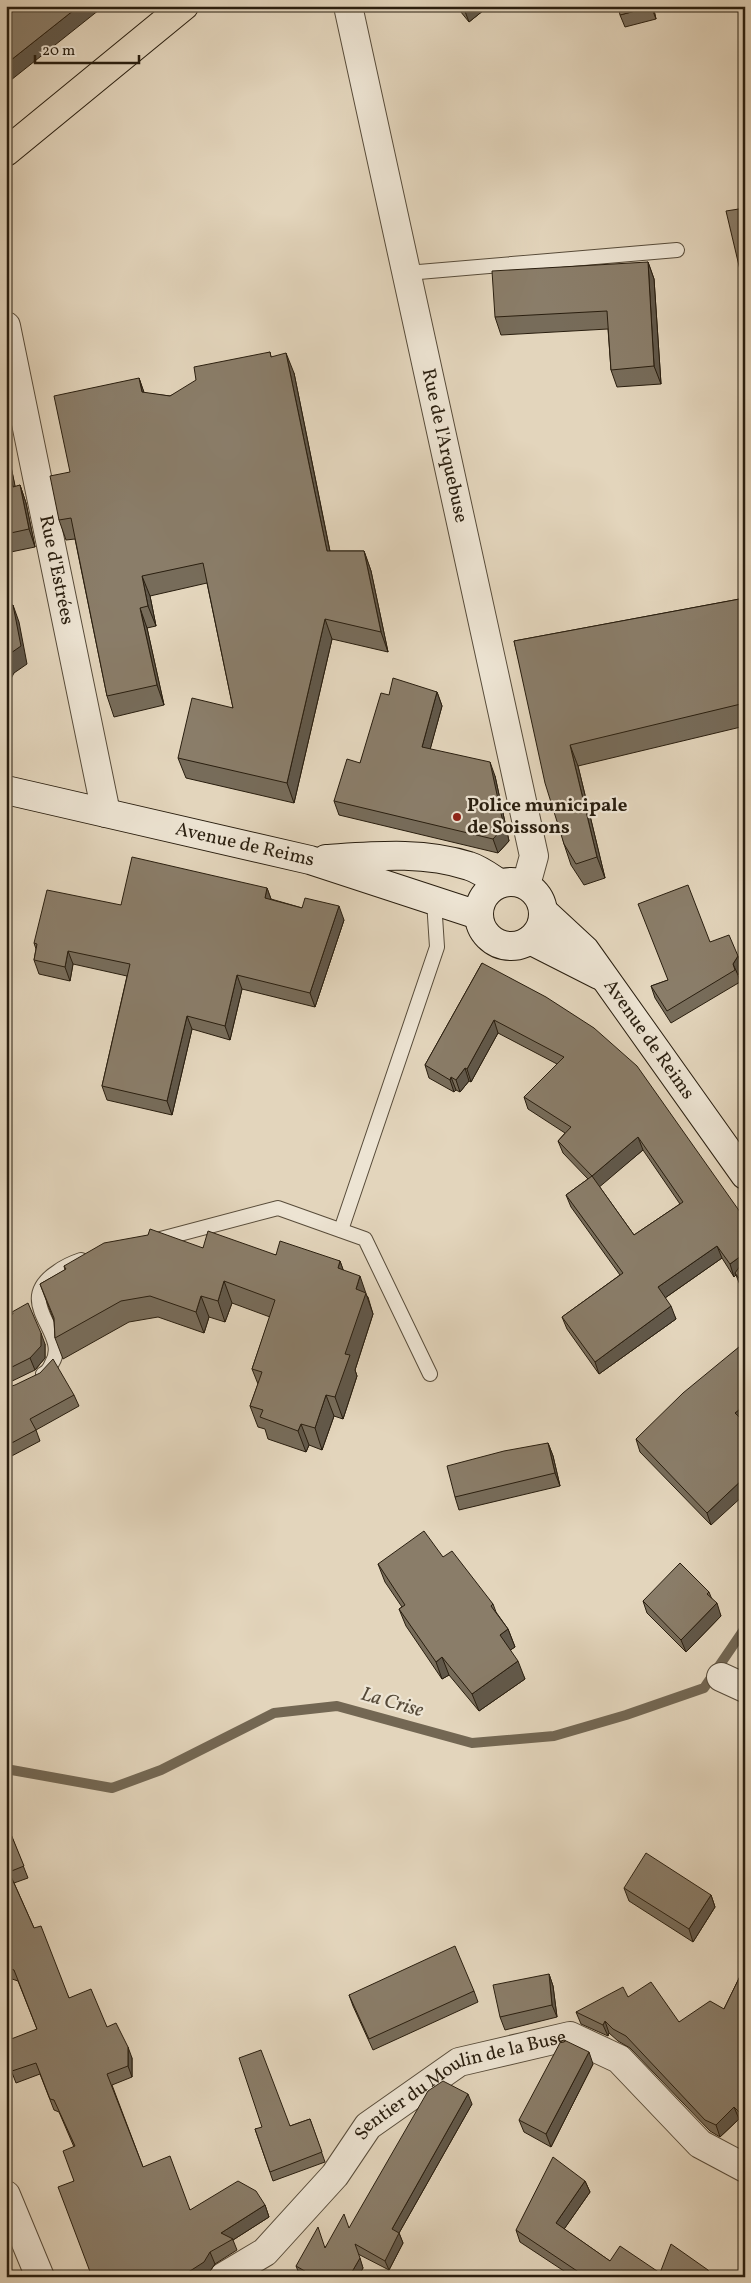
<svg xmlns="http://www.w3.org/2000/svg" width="751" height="2283" viewBox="0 0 751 2283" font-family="Vollkorn,serif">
	<rect width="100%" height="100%" fill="#e3d5bc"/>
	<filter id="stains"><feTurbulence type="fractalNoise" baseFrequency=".004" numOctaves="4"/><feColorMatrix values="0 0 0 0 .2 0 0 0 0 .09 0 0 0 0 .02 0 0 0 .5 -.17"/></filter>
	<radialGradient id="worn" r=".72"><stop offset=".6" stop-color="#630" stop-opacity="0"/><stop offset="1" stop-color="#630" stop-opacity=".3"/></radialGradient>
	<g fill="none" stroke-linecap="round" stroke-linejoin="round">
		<path stroke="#736753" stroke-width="10" d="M 6,1769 L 112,1788 L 161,1770 L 274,1713 L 337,1706 L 472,1743 L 554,1736 L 626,1715 L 704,1688 L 745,1628"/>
		<defs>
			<g id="lane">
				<path d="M 407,273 L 677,250"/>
				<path d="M 341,1230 L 437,947 L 434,901"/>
				<path d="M 153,1241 L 278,1208 L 365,1239 L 430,1374"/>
				<path d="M 43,1374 C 48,1372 50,1368 52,1363 C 71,1333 10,1303 57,1272 C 65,1266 72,1263 81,1260"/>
			</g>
			<g id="street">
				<path id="s1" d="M 348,6 L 534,856 L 526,885"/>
				<path id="s2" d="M 6,326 L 106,813"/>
				<path d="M 721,1677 L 745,1688"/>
				<path d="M 6,2195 L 40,2277"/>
				<path id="s3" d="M 223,2277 L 265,2252 L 335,2175 L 368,2126 L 459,2062 L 570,2036 L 619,2059 L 700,2144 L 745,2168"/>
			</g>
			<g id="secondary">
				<path id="s4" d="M 6,790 L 310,860 L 478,915"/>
				<path d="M 326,859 C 374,856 423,851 469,866 C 479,869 490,877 499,883"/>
				<circle cx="511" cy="914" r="32"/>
				<path id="s5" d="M 544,912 L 585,950 L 745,1175"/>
				<path d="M 530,940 L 599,975"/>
			</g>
			<path id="primary" d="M 6,152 L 184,6"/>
		</defs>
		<use href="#lane" stroke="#584c3a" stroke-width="16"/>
		<use href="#street" stroke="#584c3a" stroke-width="30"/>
		<use href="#secondary" stroke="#291e0f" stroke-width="30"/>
		<use href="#primary" stroke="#291e0f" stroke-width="30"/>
		<use href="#lane" stroke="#ede4d3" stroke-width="14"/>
		<use href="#street" stroke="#ede4d3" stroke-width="28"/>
		<use href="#secondary" stroke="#ede4d3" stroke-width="28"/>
		<use href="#primary" stroke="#e3d5bc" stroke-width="28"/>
	</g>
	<g fill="#776c5a" stroke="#291e0f" fill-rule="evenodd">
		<path d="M 456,6 L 489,6 L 469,22 Z"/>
		<path d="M 653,6 L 656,19 L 625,27 L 620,15 Z"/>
		<path d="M 648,262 L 654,279 L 661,384 L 617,387 L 611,370 L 608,329 L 501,335 L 495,317 Z"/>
		<path d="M 270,352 L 271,357 L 294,373 L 330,551 L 364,551 L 371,571 L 388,652 L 332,639 L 294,803 L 186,778 L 178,758 L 233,708 L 207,583 L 150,596 L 156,626 L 147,628 L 164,705 L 114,717 L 107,696 L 75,539 L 66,540 L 59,520 L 139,378 L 144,393 L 170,396 Z"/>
		<path d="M 6,442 L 15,487 L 20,485 L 26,503 L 35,547 L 6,553 Z"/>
		<path d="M 745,598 L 745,726 L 578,766 L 605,878 L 584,885 L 571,865 L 564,844 L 514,641 Z"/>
		<path d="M 437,692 L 442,706 L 430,749 L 495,776 L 509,841 L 498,853 L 339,815 L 334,801 L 360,763 L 389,695 Z"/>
		<path d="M 267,888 L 271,899 L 344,920 L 315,1007 L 242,989 L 230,1040 L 192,1029 L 172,1115 L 107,1100 L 102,1086 L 127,976 L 73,964 L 70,981 L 39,974 L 34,960 L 36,949 L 34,943 L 121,905 Z"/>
		<path d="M 710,942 L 738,956 L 742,968 L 738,975 L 740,982 L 671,1023 L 655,998 L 651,986 L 668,980 Z"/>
		<path d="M 482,963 L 745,1219 L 745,1297 L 742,1290 L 743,1289 L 740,1285 L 736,1275 L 734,1277 L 722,1258 L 665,1298 L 676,1319 L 599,1374 L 567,1329 L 562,1317 L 620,1275 L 571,1207 L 566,1195 L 588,1179 L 563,1153 L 558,1141 L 565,1133 L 528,1109 L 524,1097 L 557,1064 L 498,1033 L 471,1082 L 469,1081 L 460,1092 L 456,1090 L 454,1092 L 429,1078 L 425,1065 ZM 643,1150 L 680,1204 L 634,1235 L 599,1186 Z"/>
		<path d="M 203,1248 L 340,1261 L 343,1270 L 368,1297 L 373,1314 L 355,1370 L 357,1376 L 343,1419 L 334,1416 L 322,1450 L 309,1445 L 306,1452 L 268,1439 L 265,1429 L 258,1427 L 250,1406 L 258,1384 L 252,1369 L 270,1317 L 232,1303 L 225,1322 L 209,1317 L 204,1333 L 158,1317 L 129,1322 L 63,1359 L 55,1338 L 54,1321 L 40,1284 L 65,1270 L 64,1266 Z"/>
		<path d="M 6,1316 L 45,1344 L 45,1358 L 35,1370 L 6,1384 Z"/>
		<path d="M 745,1342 L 745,1421 L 711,1525 L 640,1452 L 636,1439 Z"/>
		<path d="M 6,1388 L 74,1395 L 79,1406 L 36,1430 L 40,1441 L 6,1459 Z"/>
		<path d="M 548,1443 L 553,1456 L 560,1486 L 459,1510 L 455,1497 Z"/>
		<path d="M 443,1557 L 493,1604 L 496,1612 L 508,1629 L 515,1647 L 510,1650 L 525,1679 L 479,1711 L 449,1675 L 442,1679 L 406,1626 L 399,1609 L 402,1607 L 385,1582 L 378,1564 Z"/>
		<path d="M 709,1592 L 711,1597 L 721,1616 L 686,1652 L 647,1613 L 643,1601 Z"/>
		<path d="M 6,1822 L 28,1878 L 14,1883 L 34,1928 L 69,1998 L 107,2027 L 132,2058 L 132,2077 L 112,2085 L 143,2167 L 190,2210 L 265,2205 L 269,2217 L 233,2240 L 237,2250 L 215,2264 L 208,2274 L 204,2277 L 92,2277 L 74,2181 L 74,2147 L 59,2112 L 54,2110 L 40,2074 L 16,2083 L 6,2057 L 37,2029 L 18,1981 L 6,1977 Z"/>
		<path d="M 624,1888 L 711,1895 L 715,1907 L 693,1942 L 629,1901 Z"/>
		<path d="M 745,1966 L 745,2125 L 739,2119 L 720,2137 L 710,2131 L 630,2048 L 618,2041 L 609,2033 L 608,2036 L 581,2024 L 576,2012 L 628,1997 L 679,2022 L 724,2009 Z"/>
		<path d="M 549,1974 L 553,1986 L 557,2017 L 505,2030 L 500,2017 Z"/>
		<path d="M 474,1991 L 478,2002 L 373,2050 L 353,2006 L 349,1995 Z"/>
		<path d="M 593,2064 L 551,2147 L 524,2132 L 519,2120 Z"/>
		<path d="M 472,2104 L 399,2233 L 403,2243 L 389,2270 L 358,2254 L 363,2268 L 358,2277 L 301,2277 L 300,2276 L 296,2266 L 325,2247 L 349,2228 Z"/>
		<path d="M 310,2119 L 325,2162 L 273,2181 L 255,2129 L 290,2126 Z"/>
		<path d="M 585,2181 L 590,2192 L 564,2229 L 610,2261 L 660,2273 L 708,2270 L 710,2277 L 573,2277 L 520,2242 L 516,2230 Z"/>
	</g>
	<g fill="#61584a" stroke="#291e0f">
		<path d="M 79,6 L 104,6 L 6,84 L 6,64 Z"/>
		<path d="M 463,6 L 489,6 L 469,22 Z"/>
		<path d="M 651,6 L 653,6 L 656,19 Z"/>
		<path d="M 648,262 L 654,279 L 661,384 L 654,366 Z"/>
		<path d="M 286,353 L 294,373 L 334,572 L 327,551 Z"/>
		<path d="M 139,378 L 146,398 L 142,392 Z"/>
		<path d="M 6,442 L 19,505 L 13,487 L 6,456 Z"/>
		<path d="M 20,485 L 26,503 L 35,547 L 29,529 Z"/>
		<path d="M 364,551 L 371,571 L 388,652 L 381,632 Z"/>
		<path d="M 142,576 L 150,596 L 156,626 L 148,606 Z"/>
		<path d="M 13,605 L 19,622 L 27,664 L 14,673 L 6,688 L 6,658 Z"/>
		<path d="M 140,608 L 147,628 L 164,705 L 157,685 Z"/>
		<path d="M 325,619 L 332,639 L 294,803 L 287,783 Z"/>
		<path d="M 437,692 L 442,706 L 427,761 L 422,747 Z"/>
		<path d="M 570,745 L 578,766 L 605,878 L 597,857 Z"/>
		<path d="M 490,762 L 495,776 L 509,841 L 498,853 L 493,839 Z"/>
		<path d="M 267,888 L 272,902 L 265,898 Z"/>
		<path d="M 339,906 L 344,920 L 315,1007 L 310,993 Z"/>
		<path d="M 68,951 L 73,964 L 70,981 L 65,967 Z"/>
		<path d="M 738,956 L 742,968 L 738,975 L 733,964 Z"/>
		<path d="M 237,975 L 242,989 L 230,1040 L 225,1026 Z"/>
		<path d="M 187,1016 L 192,1029 L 172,1115 L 167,1101 Z"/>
		<path d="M 494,1020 L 498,1033 L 471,1082 L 467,1069 Z"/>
		<path d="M 465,1068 L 469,1081 L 460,1092 L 456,1080 Z"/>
		<path d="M 451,1077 L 456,1090 L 454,1092 L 450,1080 Z"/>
		<path d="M 638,1137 L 643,1150 L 597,1189 L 592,1176 Z"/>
		<path d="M 717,1246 L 722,1258 L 662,1300 L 658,1287 Z"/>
		<path d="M 745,1253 L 745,1269 L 735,1273 L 736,1275 L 734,1277 L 730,1264 Z"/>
		<path d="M 340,1261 L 348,1283 L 338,1268 Z"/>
		<path d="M 360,1276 L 373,1314 L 355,1370 L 357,1376 L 343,1419 L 335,1397 L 345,1354 L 356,1289 Z"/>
		<path d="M 224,1281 L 232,1303 L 225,1322 L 218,1301 Z"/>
		<path d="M 201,1296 L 209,1317 L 204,1333 L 196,1312 Z"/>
		<path d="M 671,1306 L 676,1319 L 599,1374 L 595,1362 Z"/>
		<path d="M 41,1333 L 45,1344 L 45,1358 L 35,1370 L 30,1358 Z"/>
		<path d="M 326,1395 L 334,1416 L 322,1450 L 315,1428 Z"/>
		<path d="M 745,1405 L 745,1421 L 740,1425 L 735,1413 Z"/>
		<path d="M 301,1424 L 309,1445 L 306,1452 L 298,1431 Z"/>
		<path d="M 548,1443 L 553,1456 L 560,1486 L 555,1473 Z"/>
		<path d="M 745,1477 L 745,1494 L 711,1525 L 707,1513 Z"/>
		<path d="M 717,1603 L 721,1616 L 686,1652 L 681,1640 Z"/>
		<path d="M 508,1629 L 515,1647 L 506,1653 L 500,1635 Z"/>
		<path d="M 442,1657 L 449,1675 L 442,1679 L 436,1662 Z"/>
		<path d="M 518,1661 L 525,1679 L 479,1711 L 472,1694 Z"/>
		<path d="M 711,1895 L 715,1907 L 693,1942 L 689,1929 Z"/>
		<path d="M 549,1974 L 553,1986 L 557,2017 L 552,2005 Z"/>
		<path d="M 605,2021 L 609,2033 L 608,2036 L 603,2025 Z"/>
		<path d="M 128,2047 L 132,2058 L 132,2077 L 128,2066 Z"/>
		<path d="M 589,2052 L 593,2064 L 551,2147 L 546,2134 Z"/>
		<path d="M 468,2094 L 472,2104 L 399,2233 L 403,2243 L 389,2270 L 385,2261 L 392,2229 Z"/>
		<path d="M 734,2107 L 739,2119 L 720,2137 L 716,2125 Z"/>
		<path d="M 585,2181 L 590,2192 L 560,2235 L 556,2223 Z"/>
		<path d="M 265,2205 L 269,2217 L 233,2240 L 221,2233 Z"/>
		<path d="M 210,2252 L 215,2264 L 208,2274 L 204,2277 L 192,2277 L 190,2271 Z"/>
		<path d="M 360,2258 L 363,2268 L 358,2277 L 349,2277 Z"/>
		<path d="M 708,2270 L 710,2277 L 706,2277 Z"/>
	</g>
	<g fill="#8a7d69" stroke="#291e0f" fill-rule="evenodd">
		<path d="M 6,6 L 79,6 L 6,64 Z"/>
		<path d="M 618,6 L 651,6 L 651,7 L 620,15 Z"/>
		<path d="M 745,208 L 745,291 L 726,211 Z"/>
		<path d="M 648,262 L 654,366 L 611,370 L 607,311 L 495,317 L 492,271 Z"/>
		<path d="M 270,352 L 271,357 L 286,353 L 327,551 L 364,551 L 381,632 L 325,619 L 287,783 L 178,758 L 192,698 L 233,708 L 203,563 L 142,576 L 148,606 L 140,608 L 157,685 L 107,696 L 71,518 L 59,520 L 50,476 L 70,472 L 54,396 L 139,378 L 142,392 L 170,396 L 196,380 L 194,367 Z"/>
		<path d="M 6,456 L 13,487 L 20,485 L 29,529 L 6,534 Z"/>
		<path d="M 745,598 L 745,703 L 570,745 L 597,857 L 576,864 L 564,844 L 545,783 L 514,641 Z"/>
		<path d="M 13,605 L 21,646 L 8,655 L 6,658 L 6,606 Z"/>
		<path d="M 393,678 L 437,692 L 422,747 L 490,762 L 504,827 L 493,839 L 334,801 L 347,759 L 360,763 L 381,693 L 389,695 Z"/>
		<path d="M 132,857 L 267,888 L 265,898 L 302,908 L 305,898 L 339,906 L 310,993 L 237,975 L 225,1026 L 187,1016 L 167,1101 L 102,1086 L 130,964 L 68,951 L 65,967 L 34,960 L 37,944 L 34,943 L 47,890 L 121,905 Z"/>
		<path d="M 688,885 L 710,942 L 729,935 L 738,956 L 733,964 L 735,970 L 667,1011 L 651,986 L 668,980 L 638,904 Z"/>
		<path d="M 482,963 L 546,997 L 594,1028 L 637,1066 L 745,1219 L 745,1253 L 730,1264 L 717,1246 L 658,1287 L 671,1306 L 595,1362 L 562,1317 L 623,1273 L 566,1195 L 592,1176 L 558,1141 L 571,1127 L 524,1097 L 564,1057 L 494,1020 L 467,1069 L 465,1068 L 456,1080 L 451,1077 L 450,1080 L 425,1065 ZM 638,1137 L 683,1202 L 634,1235 L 592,1176 Z"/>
		<path d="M 150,1229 L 203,1248 L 208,1231 L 276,1255 L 280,1241 L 340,1261 L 338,1268 L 360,1276 L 356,1289 L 366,1293 L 345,1354 L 350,1355 L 335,1397 L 326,1395 L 315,1428 L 301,1424 L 298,1431 L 260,1417 L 263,1410 L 250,1406 L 262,1372 L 252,1369 L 275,1300 L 224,1281 L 218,1301 L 201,1296 L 196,1312 L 150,1296 L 121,1301 L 55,1338 L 54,1318 L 40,1284 L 66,1269 L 64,1266 L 104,1243 L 148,1235 Z"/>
		<path d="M 745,1259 L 745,1286 L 735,1273 Z"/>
		<path d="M 745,1287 L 745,1293 L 742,1290 Z"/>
		<path d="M 28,1303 L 41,1333 L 41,1346 L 30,1358 L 6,1370 L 6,1316 L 13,1314 L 12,1312 Z"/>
		<path d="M 745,1342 L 745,1405 L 735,1413 L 745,1423 L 745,1477 L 707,1513 L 636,1439 L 683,1393 Z"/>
		<path d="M 53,1359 L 74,1395 L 30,1419 L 36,1430 L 6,1446 L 6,1388 L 15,1385 L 40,1373 Z"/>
		<path d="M 548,1443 L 555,1473 L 455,1497 L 447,1466 L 504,1451 Z"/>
		<path d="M 424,1531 L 443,1557 L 452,1551 L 493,1604 L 491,1606 L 508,1629 L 500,1635 L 518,1661 L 472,1694 L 442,1657 L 436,1662 L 399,1609 L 405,1605 L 378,1564 Z"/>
		<path d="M 680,1563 L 709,1592 L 707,1594 L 717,1603 L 681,1640 L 643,1601 Z"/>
		<path d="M 6,1822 L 24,1866 L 9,1872 L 34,1928 L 41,1926 L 69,1998 L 91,1989 L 107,2027 L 116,2023 L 128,2047 L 128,2066 L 107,2074 L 143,2167 L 170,2156 L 190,2210 L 238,2181 L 256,2191 L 265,2205 L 221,2233 L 233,2239 L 210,2252 L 204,2262 L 190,2271 L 175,2277 L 92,2277 L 58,2187 L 74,2181 L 63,2151 L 75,2146 L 54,2100 L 50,2099 L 36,2063 L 12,2071 L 6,2056 L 6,2041 L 37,2029 L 14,1970 L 6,1967 Z"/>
		<path d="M 646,1853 L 711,1895 L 689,1929 L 624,1888 Z"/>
		<path d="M 455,1946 L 474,1991 L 369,2039 L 349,1995 Z"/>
		<path d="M 745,1966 L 745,2118 L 734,2107 L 716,2125 L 705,2120 L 626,2036 L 613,2029 L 605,2021 L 603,2025 L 576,2012 L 623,1987 L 628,1997 L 651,1982 L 679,2022 L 710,2001 L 724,2009 Z"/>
		<path d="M 549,1974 L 552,2005 L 500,2017 L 493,1985 Z"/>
		<path d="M 564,2040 L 589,2052 L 546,2134 L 519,2120 L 561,2041 Z"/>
		<path d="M 261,2050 L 290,2126 L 310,2119 L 322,2152 L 270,2172 L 255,2129 L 262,2127 L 239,2058 Z"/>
		<path d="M 443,2081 L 468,2094 L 392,2229 L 399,2233 L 385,2261 L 355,2244 L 360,2258 L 349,2277 L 315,2277 L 296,2266 L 318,2227 L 325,2248 L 344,2214 L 349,2228 L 428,2091 Z"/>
		<path d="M 553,2157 L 585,2181 L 556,2223 L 610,2261 L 620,2246 L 660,2273 L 671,2244 L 708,2270 L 706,2277 L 586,2277 L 516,2230 Z"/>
	</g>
	<circle fill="#8f2418" stroke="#ede4d3" stroke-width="2" cx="457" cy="817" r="5"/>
	<g text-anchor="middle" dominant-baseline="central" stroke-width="4.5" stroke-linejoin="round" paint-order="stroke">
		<g font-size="19" fill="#291e0f" stroke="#ede4d3">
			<text stroke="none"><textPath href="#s1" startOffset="450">Rue de l'Arquebuse</textPath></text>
			<text stroke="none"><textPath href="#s2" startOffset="249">Rue d'Estrées</textPath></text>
			<text stroke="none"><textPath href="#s4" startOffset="245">Avenue de Reims</textPath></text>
			<text stroke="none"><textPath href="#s5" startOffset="166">Avenue de Reims</textPath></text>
			<text stroke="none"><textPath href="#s3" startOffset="315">Sentier du Moulin de la Buse</textPath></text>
		</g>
		<g font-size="19" font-weight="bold" fill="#291e0f" stroke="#ede4d3" text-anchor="start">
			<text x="467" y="806">Police municipale<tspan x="467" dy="22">de Soissons</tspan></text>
		</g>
		<g font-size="20" font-style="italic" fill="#544837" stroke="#ede4d3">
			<text transform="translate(392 1703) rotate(16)">La Crise</text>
		</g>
	</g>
	<rect width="751" height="2283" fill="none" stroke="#e3d5bc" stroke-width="25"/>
	<rect x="8" y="8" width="736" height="2268" fill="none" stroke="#291e0f" stroke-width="2.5"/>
	<rect x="12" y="12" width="726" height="2258" fill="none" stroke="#291e0f"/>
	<path d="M35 55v8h104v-8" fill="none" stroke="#291e0f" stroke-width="2.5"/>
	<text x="42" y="55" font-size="15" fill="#291e0f" stroke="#ede4d3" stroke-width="4" paint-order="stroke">20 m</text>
	<rect width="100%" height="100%" filter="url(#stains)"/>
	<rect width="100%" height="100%" fill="url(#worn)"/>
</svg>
